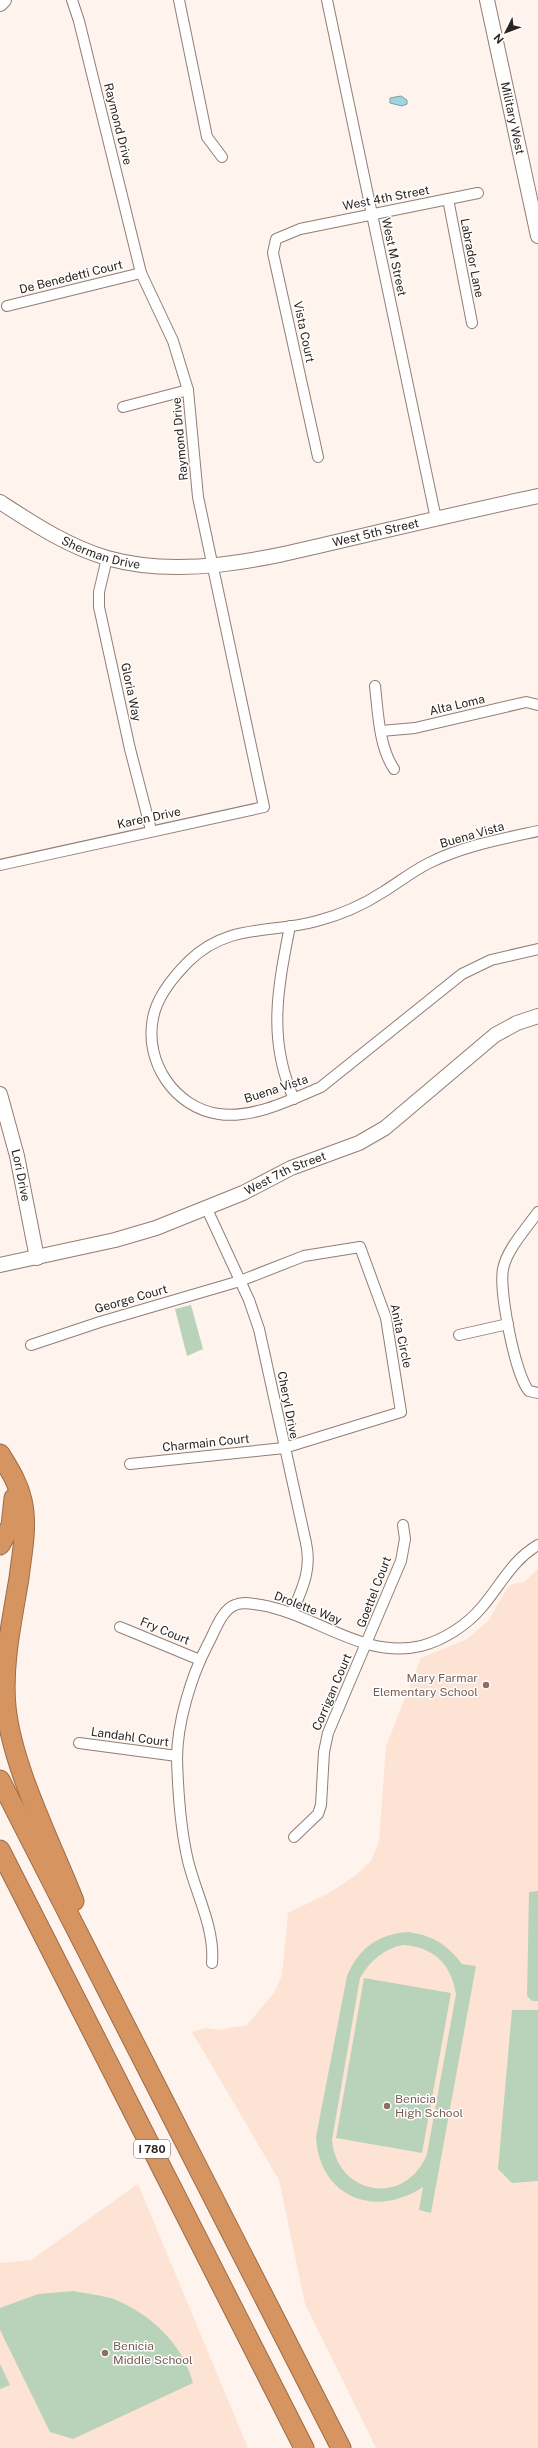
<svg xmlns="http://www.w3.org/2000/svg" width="538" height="2448" viewBox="0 0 538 2448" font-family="'Public Sans',sans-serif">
	<rect width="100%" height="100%" fill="#fff3ed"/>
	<g fill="#fde3d4">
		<path d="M 538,1569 L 538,2448 L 376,2448 L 305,2304 L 279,2180 L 192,2032 L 206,2028 L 218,2030 L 247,2025 L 274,1993 L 282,1975 L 288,1913 L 329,1893 L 356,1875 L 371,1861 L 379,1841 L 386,1746 L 421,1658 L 467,1639 L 488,1621 L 507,1588 L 512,1584 L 524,1582 Z"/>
		<path d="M 138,2184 L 248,2448 L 0,2448 L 0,2263 L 31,2260 Z"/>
	</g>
	<g fill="#b9d3bb" fill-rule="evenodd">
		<path d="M 191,1305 L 203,1349 L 187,1356 L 175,1309 Z"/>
		<path d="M 538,1891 L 538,2001 L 532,2001 L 527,1996 L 529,1892 Z"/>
		<path d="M 408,1932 C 432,1935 448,1945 462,1964 L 476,1966 L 431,2213 L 419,2210 L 423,2187 C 375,2219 319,2197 316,2137 L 347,1976 C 359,1948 378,1934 408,1932 ZM 403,1945 C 434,1947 451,1964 456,1994 L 427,2154 C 406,2207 337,2196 332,2140 L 360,1978 C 370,1961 383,1949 403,1945 Z"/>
		<path d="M 364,1978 L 451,1993 L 422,2153 L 336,2138 Z"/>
		<path d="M 512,2010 L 538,2010 L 538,2181 L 512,2183 L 498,2169 Z"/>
		<path d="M 74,2291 C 87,2294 103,2295 116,2300 C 152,2315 183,2345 193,2383 L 73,2439 L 50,2432 L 0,2330 L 0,2308 L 38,2294 Z"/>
		<path d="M 0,2364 L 10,2385 L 0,2389 Z"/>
	</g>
	<path fill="#9ed5e0" stroke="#7ca0a6" d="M 401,96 L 407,100 L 407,104 L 402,106 L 390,103 L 390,98 Z"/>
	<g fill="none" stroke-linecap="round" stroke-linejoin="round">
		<defs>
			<g id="street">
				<path d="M 179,0 L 207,137 L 222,157"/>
				<path d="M 327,0 L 436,519"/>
				<path d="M 448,199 L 472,323"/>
				<path d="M 7,306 L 141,273"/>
				<path d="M 123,407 L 188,390"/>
				<path d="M 318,457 L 273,253 L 276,239 L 300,229 L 478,193"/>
				<path d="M 107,558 L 99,592 L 99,607 L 130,749 L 151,830"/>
				<path d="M 375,686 C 378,712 379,747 394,769"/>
				<path d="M 381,731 L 415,728 L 526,702 L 538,705"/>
				<path d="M 538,831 C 501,839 463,846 429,863 C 413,871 399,882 383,892 C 363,905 340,915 317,921 C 270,934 228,923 189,961 C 173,977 157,996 153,1018 C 144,1062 175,1108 219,1114 C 252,1119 291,1100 321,1087 L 462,974 L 491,960 L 538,949"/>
				<path d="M 0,865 L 264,807 L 198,497 L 188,390 L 173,341 L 141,273 L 79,21 L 72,0"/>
				<path d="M 290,926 C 278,987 267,1040 294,1099"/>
				<path d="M 206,1207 L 249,1300 L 259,1329 L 306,1543 C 312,1570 302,1589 292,1613"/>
				<path d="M 538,1212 C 526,1229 507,1249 503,1269 C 499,1291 515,1375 529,1391 L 538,1393"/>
				<path d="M 459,1335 L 508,1324"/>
				<path d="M 31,1345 L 100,1322 L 240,1281 L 304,1256 L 360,1247 L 386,1318 L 401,1412 L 284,1448 L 130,1464"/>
				<path d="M 120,1627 L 200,1660"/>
				<path d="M 79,1743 L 177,1756"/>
				<path d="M 294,1837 L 318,1814 L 321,1805 L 324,1752 L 328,1733 L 401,1561 L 405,1539 L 403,1525"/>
				<path d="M 212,1963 C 215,1928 196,1894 188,1861 C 180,1827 178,1793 177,1759 C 177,1723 191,1677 207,1646 C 214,1634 221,1610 235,1605 C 243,1601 253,1604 261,1605 C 315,1614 364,1660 421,1646 C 444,1640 467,1625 482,1607 C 501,1585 511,1561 538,1545"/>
			</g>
			<g id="secondary">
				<path id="s1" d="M 487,0 L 538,236"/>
				<path d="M 0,4 L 4,0"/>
				<path id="s2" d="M 0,502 C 34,524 67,546 107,558 C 192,582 286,553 370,534 C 426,521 482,508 538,496"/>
				<path id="s3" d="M 0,1094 L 17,1156 L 37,1258"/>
				<path id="s4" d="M 0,1265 L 115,1240 L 156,1228 L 243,1193 L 291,1168 L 359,1143 L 385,1128 L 495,1035 L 517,1023 L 538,1016"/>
			</g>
			<g id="highway">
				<path d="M 0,1454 C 9,1469 18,1482 22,1500 C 28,1526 22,1552 19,1578 C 12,1621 2,1664 6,1707 C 12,1767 52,1845 74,1901"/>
				<path d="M 0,1545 L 11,1526 L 14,1498"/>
				<path d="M 0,1780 L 341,2448"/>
				<path d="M 0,1850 L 304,2448"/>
			</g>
		</defs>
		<use href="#street" stroke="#8f7f75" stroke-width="12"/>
		<use href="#secondary" stroke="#8f7f75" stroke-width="16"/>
		<use href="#highway" stroke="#9a6d4a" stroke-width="21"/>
		<use href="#street" stroke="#fff" stroke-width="10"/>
		<use href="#secondary" stroke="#fff" stroke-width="14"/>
		<use href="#highway" stroke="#d59460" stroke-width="19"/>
	</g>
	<g fill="#8d6e63" stroke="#fff" stroke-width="1.5">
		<circle cx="486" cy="1685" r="4"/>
		<circle cx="387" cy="2106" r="4"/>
		<circle cx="105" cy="2353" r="4"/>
	</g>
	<g text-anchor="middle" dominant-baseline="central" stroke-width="3" stroke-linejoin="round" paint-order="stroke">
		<rect fill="#fff" stroke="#6b6663" stroke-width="1" x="134" y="2140" width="36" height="18" rx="3"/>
		<g font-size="11" font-weight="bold" fill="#2b2420">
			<text x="152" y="2149">I 780</text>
		</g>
		<g font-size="12" fill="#2b2420" stroke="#fff">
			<text stroke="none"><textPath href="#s1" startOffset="121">Military West</textPath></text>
			<text transform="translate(118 124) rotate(76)">Raymond Drive</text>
			<text transform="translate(386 198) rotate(-11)">West 4th Street</text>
			<text transform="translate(394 257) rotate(78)">West M Street</text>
			<text transform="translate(472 258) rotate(79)">Labrador Lane</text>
			<text transform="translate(71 277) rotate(-14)">De Benedetti Court</text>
			<text transform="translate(304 332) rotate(78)">Vista Court</text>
			<text transform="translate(180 439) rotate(-95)">Raymond Drive</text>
			<text stroke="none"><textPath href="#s2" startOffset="394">West 5th Street</textPath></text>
			<text stroke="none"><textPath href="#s2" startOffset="114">Sherman Drive</textPath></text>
			<text transform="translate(131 692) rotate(78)">Gloria Way</text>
			<text transform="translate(457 705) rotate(-13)">Alta Loma</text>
			<text transform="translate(149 818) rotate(-12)">Karen Drive</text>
			<text transform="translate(472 835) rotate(-16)">Buena Vista</text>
			<text transform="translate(276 1089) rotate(-18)">Buena Vista</text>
			<text stroke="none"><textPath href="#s4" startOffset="301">West 7th Street</textPath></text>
			<text stroke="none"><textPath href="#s3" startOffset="84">Lori Drive</textPath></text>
			<text transform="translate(131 1299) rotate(-16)">George Court</text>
			<text transform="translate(401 1336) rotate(78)">Anita Circle</text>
			<text transform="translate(288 1405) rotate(79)">Cheryl Drive</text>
			<text transform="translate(206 1443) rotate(-6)">Charmain Court</text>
			<text transform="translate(374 1592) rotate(-69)">Goettel Court</text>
			<text transform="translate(308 1608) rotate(21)">Drolette Way</text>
			<text transform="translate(165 1631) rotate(23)">Fry Court</text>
			<text transform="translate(332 1692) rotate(-67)">Corrigan Court</text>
			<text transform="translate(130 1737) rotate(8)">Landahl Court</text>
		</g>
		<g font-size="12" fill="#785e54" stroke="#fff" text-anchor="start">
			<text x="478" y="1678" text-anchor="end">Mary Farmar<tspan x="478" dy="14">Elementary School</tspan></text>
			<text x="395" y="2099">Benicia<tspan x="395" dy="14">High School</tspan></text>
			<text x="113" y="2346">Benicia<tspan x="113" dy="14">Middle School</tspan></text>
		</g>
	</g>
	<g transform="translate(506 32) rotate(228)" stroke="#ffffff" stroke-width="3" paint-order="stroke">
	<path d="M0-3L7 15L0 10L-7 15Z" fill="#2b2420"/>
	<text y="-6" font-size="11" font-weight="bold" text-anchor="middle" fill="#2b2420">N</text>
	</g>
</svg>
